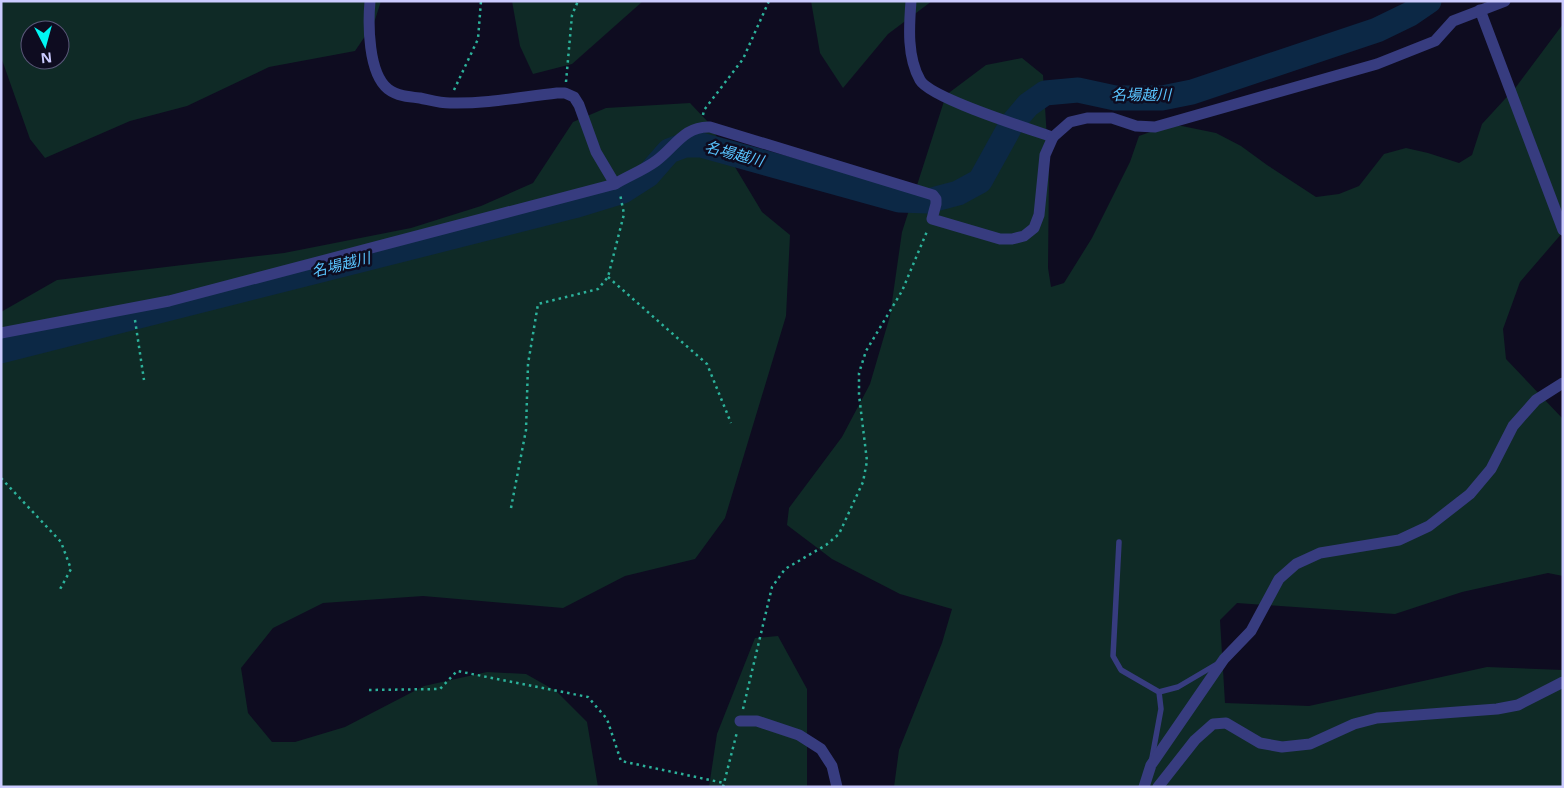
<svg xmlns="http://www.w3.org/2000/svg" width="1564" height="788" viewBox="0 0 1564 788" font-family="'Noto Sans','Noto Sans JP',sans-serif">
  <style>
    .green { fill: #0f2a26; fill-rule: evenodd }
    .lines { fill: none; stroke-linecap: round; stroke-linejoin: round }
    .river { stroke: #0c2845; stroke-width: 25 }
    .path { stroke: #2cb29b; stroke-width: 2.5; stroke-dasharray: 2.5 4; stroke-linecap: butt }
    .lane { stroke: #373c7f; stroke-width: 5.5 }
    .street { stroke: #373c7f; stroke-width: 11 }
    .labels { text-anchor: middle; stroke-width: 5; stroke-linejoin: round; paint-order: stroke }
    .water-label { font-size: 15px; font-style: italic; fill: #59c5ff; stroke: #0e0c20 }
  </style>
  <rect width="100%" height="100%" fill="#0e0c20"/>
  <g class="green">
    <path d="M1 1H381L374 23 355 51 269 67 187 106 130 121 45 158 30 139 1 57ZM30 30H60V60H30Z"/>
    <path d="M512 1H643L572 64 533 74 520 46Z"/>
    <path d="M811 1H932L888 34 843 88 820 53Z"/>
    <path d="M1563 24V232L1520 282 1503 329 1506 359 1563 419V576L1548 573 1462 592 1395 614 1237 603 1220 620 1225 703 1309 706 1487 667 1563 670V787H894L899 750 942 643 952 609 900 594 832 559 787 525 789 508 842 437 870 384 890 316 902 232 946 95 986 65 1022 58 1043 75 1049 171 1048 268 1051 287 1064 283 1092 238 1130 162 1139 136 1172 124 1216 133 1241 146 1267 165 1316 197 1339 194 1359 186 1384 154 1406 148 1428 153 1459 163 1472 155 1482 124 1516 87Z"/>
    <path d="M690 103 708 122 762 212 790 235 786 316 725 518 695 559 625 576 563 608 423 596 323 603 273 628 241 668 248 713 272 742H295L345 727 424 686 487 672 526 674 556 691 587 722 598 787H1V312L57 280 284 253 411 228 481 206 533 183 573 122 606 108Z"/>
    <path d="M778 636 807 689V787H709L717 734 755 638Z"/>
  </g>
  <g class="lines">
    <path class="river" d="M1 351 574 206 623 191 648 175 669 151 685 145H701L899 200 928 201 958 193 980 181 1011 125 1028 105 1045 93 1078 90 1115 98H1162L1192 92 1377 30 1410 14 1429 1"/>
    <g class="path">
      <path d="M566 82 572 15 578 1"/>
      <path d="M454 90 478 39 481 1"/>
      <path d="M703 115 704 110 743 59 769 1"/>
      <path d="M608 277 707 364 731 423"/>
      <path d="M135 320 144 380"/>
      <path d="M1 478 61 542 71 569 59 591"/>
      <path d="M511 508 526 430 528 364 538 304 598 289 608 277 624 214 620 194"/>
      <path d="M369 690 440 689 457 671 588 697 607 719 621 761 724 783"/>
      <path d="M743 709 772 587 785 569 826 545 839 534 863 482 867 461 859 395V373L866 351 902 291 928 229"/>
      <path d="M723 787 737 732"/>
    </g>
    <g class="lane">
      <path d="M1119 542 1113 656 1121 670 1159 692 1161 709 1152 758"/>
      <path d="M1159 692 1178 687 1217 664"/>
    </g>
    <g class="street">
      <path d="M370 1C368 24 368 73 388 89 397 96 409 97 420 98 430 100 440 103 450 103 486 104 521 97 557 93H565L574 97 579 105 596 152 615 184"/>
      <path d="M911 1C909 27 907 57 920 80 930 98 1029 129 1053 137"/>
      <path d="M1480 10 1563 230"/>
      <path d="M1 333 169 301 615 184C628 176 644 170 656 161 675 147 684 126 710 127L933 195 936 199V204L932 219 1000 239H1012L1024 236 1034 228 1039 215 1045 155 1053 137 1070 122 1087 118H1112L1136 126 1155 127 1377 64 1435 41 1453 21 1505 1"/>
      <path d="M740 721H757L799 735 821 749 832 766 837 787"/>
      <path d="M1144 787 1151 765 1224 659 1251 631 1279 579 1296 564 1320 553 1399 540 1429 526 1470 494 1491 469 1513 426 1536 400 1563 383"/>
      <path d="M1158 787 1195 740 1213 724 1226 723 1260 743 1282 747 1310 744 1354 724 1377 718 1497 709 1518 705 1563 682"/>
    </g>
  </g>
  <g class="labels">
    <g class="water-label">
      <text x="1141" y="100">名場越川</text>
      <text transform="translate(734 154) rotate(15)" y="5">名場越川</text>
      <text transform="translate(341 265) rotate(-14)" y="5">名場越川</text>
    </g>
  </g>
  <rect width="1564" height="788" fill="none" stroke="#cbcbff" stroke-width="5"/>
  <g transform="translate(45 45) rotate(174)"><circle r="24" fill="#0e0c20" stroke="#5a5879"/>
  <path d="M0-4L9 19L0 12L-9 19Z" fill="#00f6f3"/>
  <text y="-8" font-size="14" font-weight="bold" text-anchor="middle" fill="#cbcbff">N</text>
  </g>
</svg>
